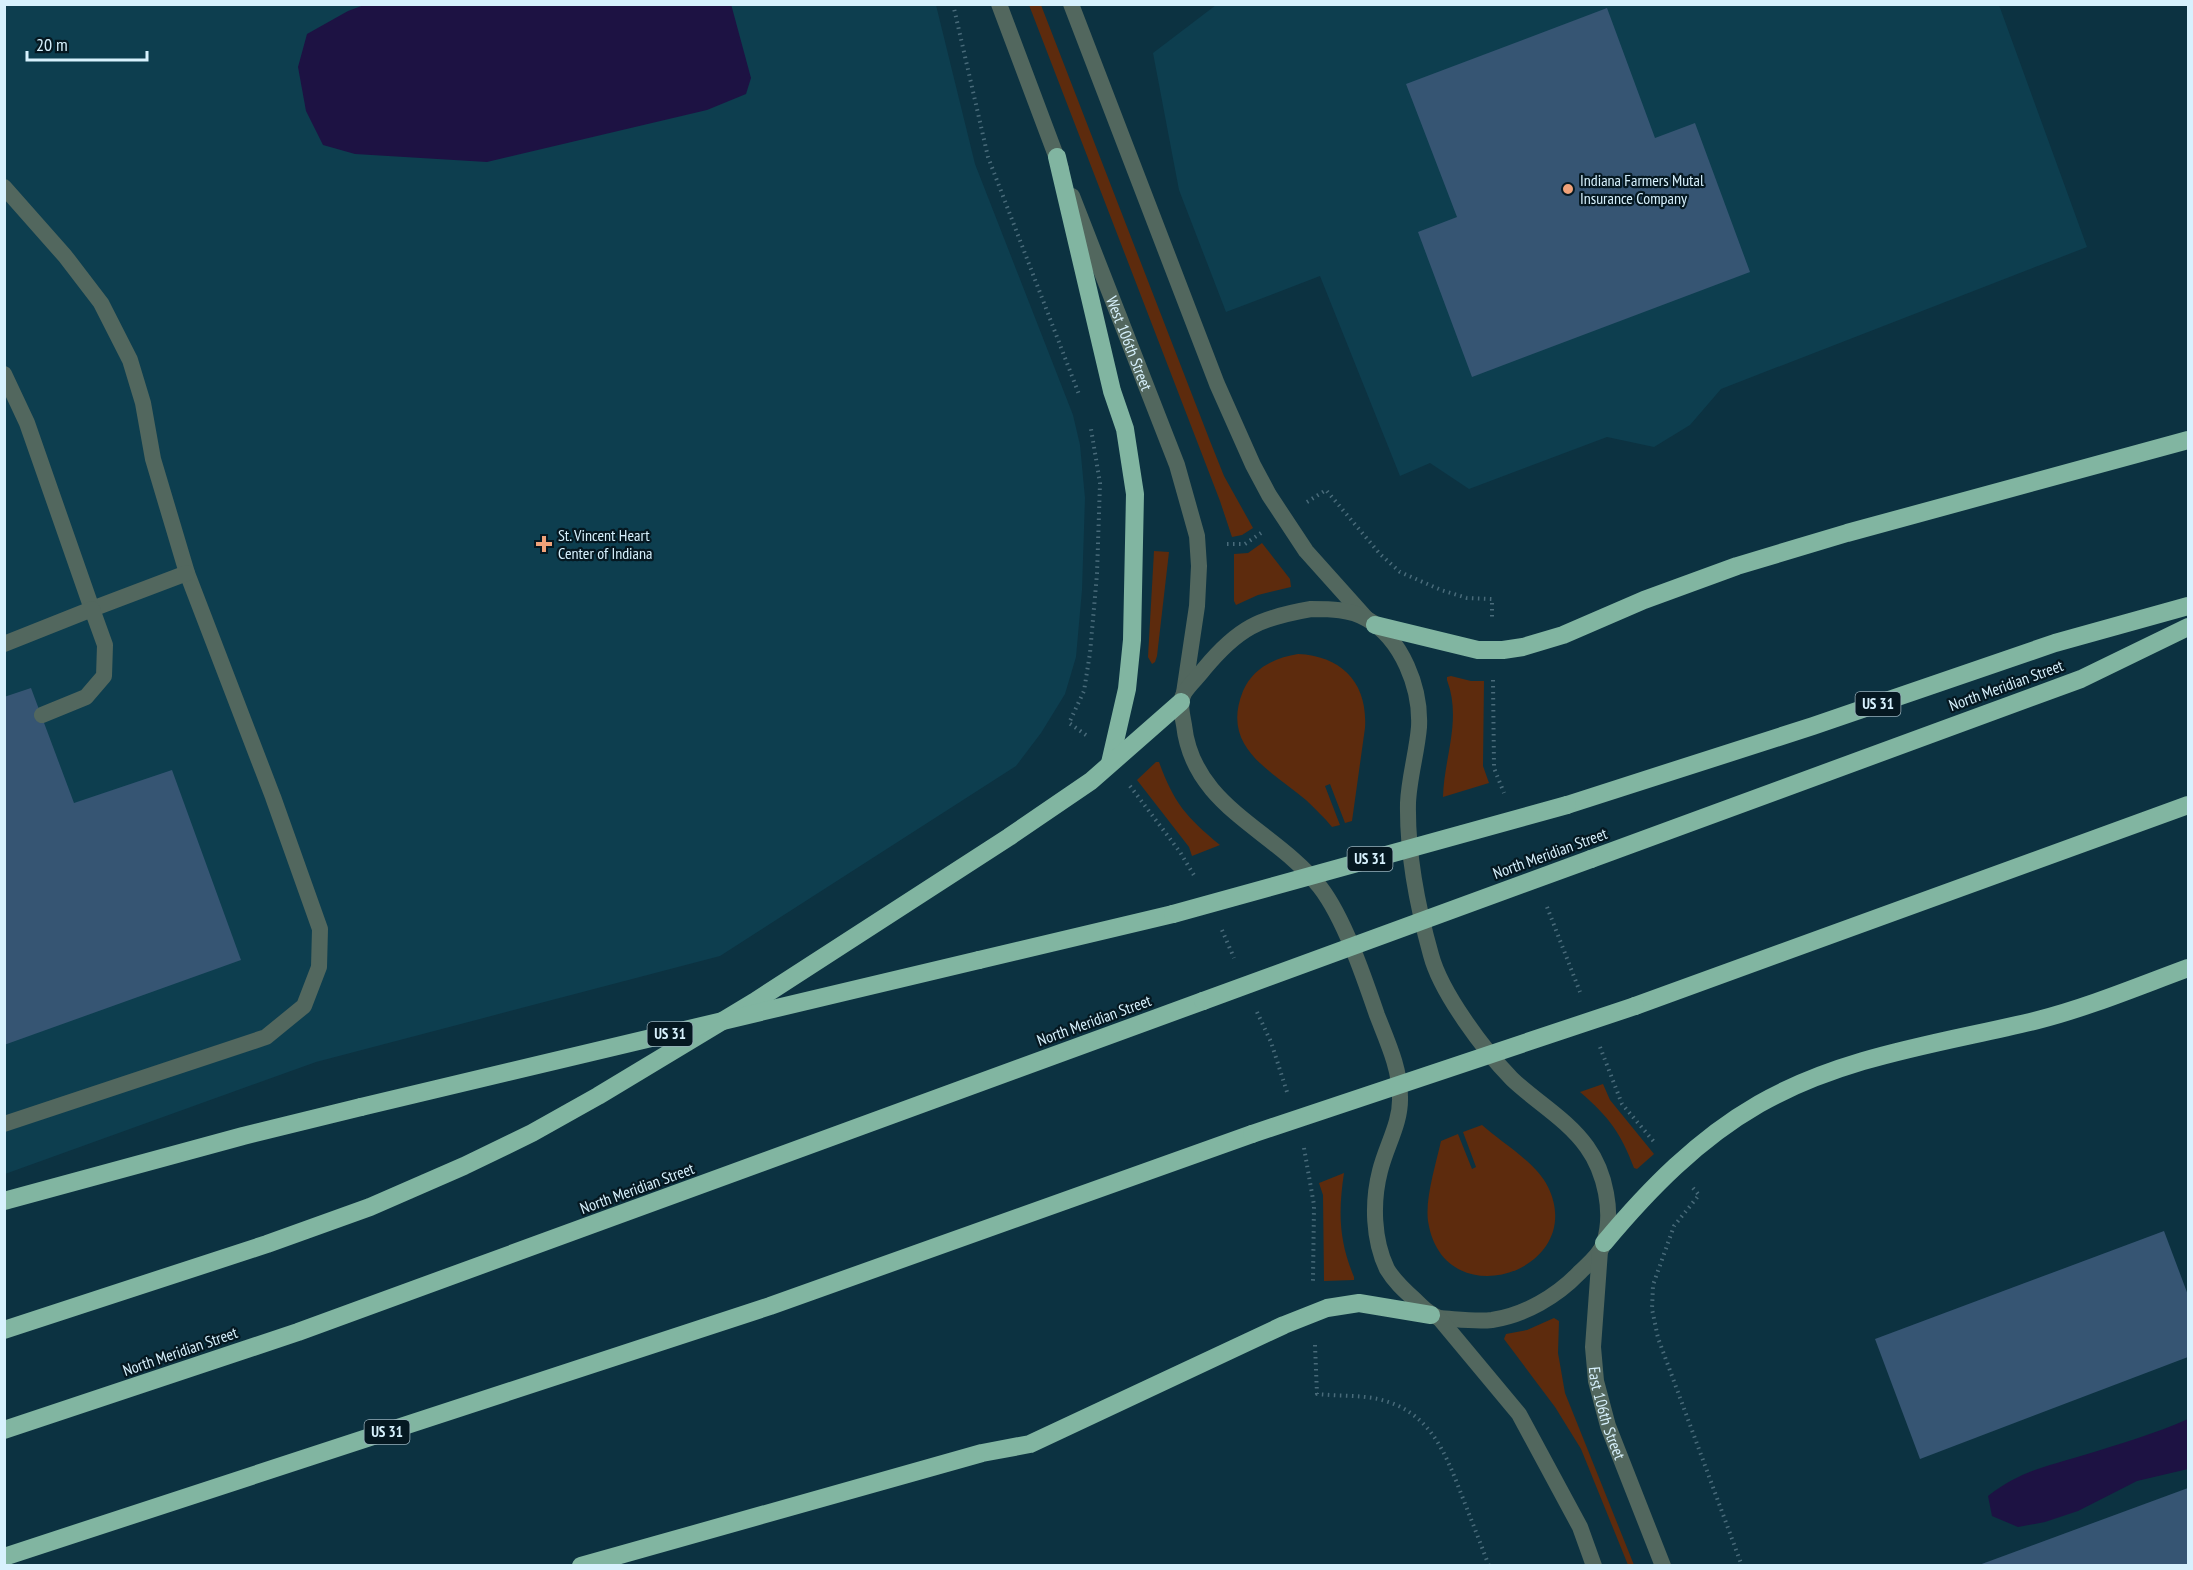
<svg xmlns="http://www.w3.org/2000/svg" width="2193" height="1570" viewBox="0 0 2193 1570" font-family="'PT Sans Narrow',sans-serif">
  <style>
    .built { fill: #0d3e4f }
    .green { fill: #5d2b0d }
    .water { fill: #1d1243 }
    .building { fill: #365573 }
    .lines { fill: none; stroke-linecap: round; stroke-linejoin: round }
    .path { stroke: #496b7a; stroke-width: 4; stroke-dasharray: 1.5 4.5; stroke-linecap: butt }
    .service { stroke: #52675e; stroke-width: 16 }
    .tertiary { stroke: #52675e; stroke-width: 16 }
    .motorway { stroke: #81b5a1; stroke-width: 18 }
    .motorway-bridge { stroke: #81b5a1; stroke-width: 18 }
    .poi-dot { fill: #f0a279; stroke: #051821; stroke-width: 2 }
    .labels { text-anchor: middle; stroke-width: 4.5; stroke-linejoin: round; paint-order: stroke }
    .shield { fill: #051821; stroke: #98b0bb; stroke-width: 1.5 }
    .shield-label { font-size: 15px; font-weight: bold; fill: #d7f1fd }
    .poi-label { font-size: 16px; fill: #d7f1fd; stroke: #051821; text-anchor: start }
    .street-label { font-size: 16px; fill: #d7f1fd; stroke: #051821 }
  </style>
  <rect width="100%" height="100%" fill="#0c3241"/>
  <g class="built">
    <path d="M5 5H936L975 164 1073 415 1080 445 1085 498 1082 590 1076 657 1065 694 1041 733 1016 766 720 956 316 1062 5 1174Z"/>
    <path d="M1216 5H1999L2087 247 1721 389 1690 425 1654 447 1607 437 1469 489 1430 463 1400 476 1320 276 1226 312 1179 190 1153 53Z"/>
  </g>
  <g class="green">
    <path d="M1029 5H1041L1210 441 1224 476 1253 528 1242 535 1232 537 1220 501Z"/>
    <path d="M1262 543 1290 579 1291 587 1258 595 1236 605 1234 601V554L1248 553Z"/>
    <path d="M1154 551 1169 552 1157 656 1155 662 1152 664 1148 657Z"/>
    <path d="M1298 654C1342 656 1368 683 1365 728L1352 821 1345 823 1330 784 1325 786 1340 825 1332 827C1324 817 1315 809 1306 800 1271 770 1220 748 1243 691 1253 668 1274 658 1298 654Z"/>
    <path d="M1451 676 1471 681H1484L1483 766 1489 783 1443 797C1444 757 1462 720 1447 680V677Z"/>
    <path d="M1156 762H1159C1174 803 1186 817 1220 845L1192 856 1189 847 1137 780Z"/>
    <path d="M1603 1084 1610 1100 1654 1154 1637 1169 1634 1168C1621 1133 1609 1117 1580 1092Z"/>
    <path d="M1482 1125C1502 1143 1537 1163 1548 1187 1589 1271 1443 1320 1428 1221 1425 1198 1436 1164 1441 1141L1458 1134 1472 1169 1476 1167 1463 1132Z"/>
    <path d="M1344 1173C1338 1213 1339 1241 1354 1277V1280L1324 1281 1323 1195 1319 1183Z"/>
    <path d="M1554 1318 1559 1321 1558 1353 1565 1393 1634 1565H1628L1581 1449 1555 1407 1504 1339 1506 1334 1527 1330Z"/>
  </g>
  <g class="water">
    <path d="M731 4 751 78 746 94 707 110 487 162 355 154 323 145 306 111 298 67 307 34 348 11 364 5Z"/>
    <path d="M2188 1419V1469L2137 1481 2078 1511 2045 1522 2018 1527 1992 1516 1988 1496C2022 1470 2045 1467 2084 1455 2120 1444 2154 1434 2188 1419Z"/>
  </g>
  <g class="building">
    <path d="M1607 8 1655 138 1695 123 1750 272 1472 377 1418 232 1457 217 1406 84Z"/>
    <path d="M31 688 74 803 172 770 241 960 4 1045V697Z"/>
    <path d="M2164 1231 2188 1295V1357L1920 1459 1875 1339Z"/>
    <path d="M2188 1488V1566H1979V1565Z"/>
  </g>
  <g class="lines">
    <g class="path">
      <path d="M953 4 988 157 1080 397"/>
      <path d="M1307 502 1326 490 1380 554 1400 572 1441 590 1467 598 1492 599V621"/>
      <path d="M1227 544H1245L1261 533"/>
      <path d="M1493 680 1494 768 1504 793"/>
      <path d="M1086 735 1069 723 1084 691 1090 653 1097 574 1100 483 1091 429"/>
      <path d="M1130 786 1180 852 1195 877"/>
      <path d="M1547 907 1580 992"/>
      <path d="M1222 930 1234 958"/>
      <path d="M1257 1012 1271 1042 1287 1092"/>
      <path d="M1600 1047 1622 1104 1655 1143"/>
      <path d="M1304 1148 1314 1205 1313 1281"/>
      <path d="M1693 1188 1699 1195 1674 1226 1653 1285 1652 1309 1658 1338 1742 1566"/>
      <path d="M1315 1345 1317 1394C1337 1396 1359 1395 1378 1399 1430 1411 1445 1452 1462 1496 1471 1519 1480 1542 1489 1566"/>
    </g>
    <g class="service">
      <path d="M4 187 65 256 101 303 130 360 143 403 153 459 187 573 273 797 320 929 319 967 304 1006 266 1037 4 1124"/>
      <path d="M4 374 27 423 92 609 187 573"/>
      <path d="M4 644 92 609 105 645 104 676 86 697 42 715"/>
    </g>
    <g class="tertiary">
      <path d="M999 4 1061 169"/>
      <path d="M1071 4 1217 384 1253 465 1269 495 1306 551 1366 618"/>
      <path id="s1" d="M1072 196 1177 465 1197 536 1199 566 1197 606 1184 693"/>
      <path d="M1311 609C1330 609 1350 609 1367 619 1402 639 1421 688 1419 727 1417 752 1409 778 1408 803 1407 855 1417 905 1431 955 1441 993 1484 1050 1512 1079 1536 1102 1567 1119 1587 1147 1605 1172 1614 1213 1604 1243 1600 1255 1588 1264 1579 1273 1557 1296 1525 1315 1492 1320 1476 1322 1456 1319 1439 1318 1429 1314 1422 1307 1414 1299 1404 1290 1394 1281 1387 1269 1373 1240 1372 1202 1380 1171 1386 1146 1401 1123 1400 1097 1400 1068 1387 1041 1377 1015 1364 977 1344 918 1320 887 1274 829 1193 807 1184 725 1182 714 1179 703 1184 693 1189 685 1198 677 1204 669 1238 628 1259 618 1311 609Z"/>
      <path id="s2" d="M1600 1251 1593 1347 1596 1381 1608 1426 1663 1566"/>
      <path d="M1439 1318 1519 1414 1580 1527 1594 1566"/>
    </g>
    <g class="motorway">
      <path d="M1057 157 1112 391 1125 429 1135 494 1132 640 1127 689 1110 763"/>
      <path d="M1375 625 1478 650H1503L1523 647 1563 635 1644 600 1737 566 1847 533 2188 440"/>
      <path d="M1567 805 1813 726 2055 643 2188 606"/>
      <path d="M1591 859 2081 679 2188 627"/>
      <path d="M979 960 1173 914"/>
      <path d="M1635 1006 2188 805"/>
      <path d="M4 1201 243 1136 361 1107"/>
      <path d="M1604 1243C1649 1189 1698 1139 1759 1104 1845 1055 1944 1043 2038 1020 2089 1007 2139 986 2188 968"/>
      <path d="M4 1330 267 1244 370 1207 464 1166 532 1133 598 1096 754 1002 1009 837 1091 781 1181 702"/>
      <path d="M4 1430 298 1332 1203 1001"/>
      <path d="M4 1557 770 1306 1252 1134"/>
      <path d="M581 1566 982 1453 1030 1444 1284 1325 1327 1308 1359 1303 1431 1315"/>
    </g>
    <g class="motorway-bridge">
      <path d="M1173 914 1567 805"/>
      <path d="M1203 1001 1591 859"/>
      <path d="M361 1107 979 960"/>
      <path d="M1252 1134 1635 1006"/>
    </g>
  </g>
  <g class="poi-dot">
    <circle cx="1568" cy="189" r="6"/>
    <path d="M541 535h6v6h6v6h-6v6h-6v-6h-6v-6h6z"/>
  </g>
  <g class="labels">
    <g class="shield">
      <rect x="1855.5" y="692" width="45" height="24" rx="4.5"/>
      <rect x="1347.5" y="847" width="45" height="24" rx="4.5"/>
      <rect x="647.5" y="1022" width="45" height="24" rx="4.5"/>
      <rect x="364.5" y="1420" width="45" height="24" rx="4.5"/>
    </g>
    <g class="shield-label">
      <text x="1878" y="709">US 31</text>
      <text x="1370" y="864">US 31</text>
      <text x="670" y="1039">US 31</text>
      <text x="387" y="1437">US 31</text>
    </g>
    <g class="poi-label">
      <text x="1580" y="186">Indiana Farmers Mutal<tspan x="1580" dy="18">Insurance Company</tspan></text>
      <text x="558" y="541">St. Vincent Heart<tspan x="558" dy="18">Center of Indiana</tspan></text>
    </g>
    <g class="street-label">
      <text dy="6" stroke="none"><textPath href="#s1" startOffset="158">West 106th Street</textPath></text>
      <text transform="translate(2006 685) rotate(-20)" y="6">North Meridian Street</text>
      <text transform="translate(1550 853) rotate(-20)" y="6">North Meridian Street</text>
      <text transform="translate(1094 1020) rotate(-20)" y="6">North Meridian Street</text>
      <text transform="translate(637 1188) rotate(-20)" y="6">North Meridian Street</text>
      <text transform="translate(180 1351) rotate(-19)" y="6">North Meridian Street</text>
      <text dy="6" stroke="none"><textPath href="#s2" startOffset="164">East 106th Street</textPath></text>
    </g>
  </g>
  <rect width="2193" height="1570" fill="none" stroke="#d7f1fd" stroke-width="12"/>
  <path d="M27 51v9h120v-9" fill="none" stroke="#d7f1fd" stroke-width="3"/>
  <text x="36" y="51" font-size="18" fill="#d7f1fd" stroke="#051821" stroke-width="4.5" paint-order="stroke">20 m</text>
</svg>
